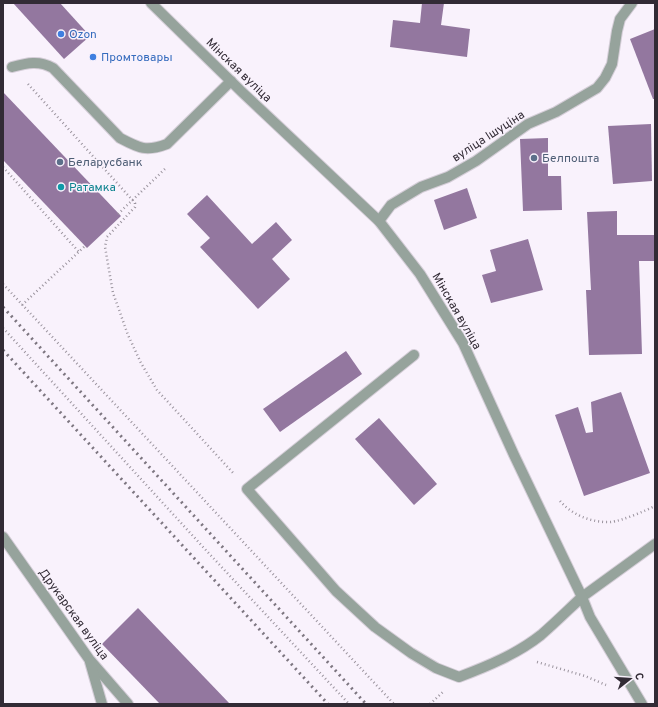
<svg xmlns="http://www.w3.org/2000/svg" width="658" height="707" viewBox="0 0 658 707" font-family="Overpass,sans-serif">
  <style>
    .building { fill: #93779f }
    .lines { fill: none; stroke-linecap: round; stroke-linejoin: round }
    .service-casing { stroke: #d5ced8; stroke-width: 12 }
    .minor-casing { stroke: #d5ced8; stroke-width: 12 }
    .tertiary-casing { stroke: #d5ced8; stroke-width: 12 }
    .path { stroke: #9b949e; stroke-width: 2.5; stroke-dasharray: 1 3; stroke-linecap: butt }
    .service { stroke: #96a39c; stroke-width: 10 }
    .minor { stroke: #96a39c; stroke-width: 10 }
    .tertiary { stroke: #96a39c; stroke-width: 10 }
    .rail { stroke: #7d7680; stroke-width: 3; stroke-dasharray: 2 4; stroke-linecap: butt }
    .shop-dot { fill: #3f7fe0; stroke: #f9f2fc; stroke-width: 1.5 }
    .service-dot { fill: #5c6f8a; stroke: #f9f2fc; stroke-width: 1.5 }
    .culture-dot { fill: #0f9aa8; stroke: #f9f2fc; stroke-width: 1.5 }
    .labels { text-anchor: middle; stroke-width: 3; stroke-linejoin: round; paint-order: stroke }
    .shop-label { font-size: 12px; fill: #366cbe; stroke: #f9f2fc; text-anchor: start }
    .street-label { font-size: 12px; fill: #322b35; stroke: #f9f2fc }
    .service-label { font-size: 12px; fill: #4e5e75; stroke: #f9f2fc; text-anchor: start }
    .culture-label { font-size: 12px; fill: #0d838f; stroke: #f9f2fc; text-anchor: start }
  </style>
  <rect width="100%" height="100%" fill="#f9f2fc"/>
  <g class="building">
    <path d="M13 3H60L90 36 64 59Z"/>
    <path d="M422 3H444L441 25 470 29 467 57 390 47 393 20 420 23Z"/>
    <path d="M655 29V99H653L630 39Z"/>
    <path d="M3 92 121 216 87 248 3 160Z"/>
    <path d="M651 124 652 181 613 184 608 126Z"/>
    <path d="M548 138V176H561L562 210 523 211 520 139Z"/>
    <path d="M467 188 477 218 444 230 434 200Z"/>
    <path d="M207 195 252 244 276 222 292 240 272 259 290 279 258 309 200 247 210 238 187 214Z"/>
    <path d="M617 211V235H655V261H639L642 354 589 355 586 290H591L587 212Z"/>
    <path d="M528 239 543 290 491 303 482 275 496 271 490 250Z"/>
    <path d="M346 351 362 374 280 432 263 409Z"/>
    <path d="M621 392 650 473 584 496 555 415 578 407 586 433 593 432 591 402Z"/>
    <path d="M379 418 437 484 414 505 355 439Z"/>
    <path d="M138 608 230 704H160L102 644Z"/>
  </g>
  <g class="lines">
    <defs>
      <g id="service">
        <path d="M12 67C27 63 39 60 53 68L120 138C139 148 146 152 167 144L231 81"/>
        <path d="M414 355 247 489 336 591 375 627 411 653 436 668 459 677C488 666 517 654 541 635 555 623 568 610 582 597"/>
      </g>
      <g id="minor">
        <path d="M379 221 391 205 421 187 448 177 476 161 528 124 556 112 597 88 605 78 612 64 617 31 620 19 632 3"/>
        <path d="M3 537 89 659 128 704"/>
        <path d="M582 597 655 544"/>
        <path d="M90 662 102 704"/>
      </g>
      <path id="tertiary" d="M151 3 243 93 379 221 420 274 463 343 514 455 582 597 590 617 642 704"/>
    </defs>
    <use href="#service" class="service-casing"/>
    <use href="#minor" class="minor-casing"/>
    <use href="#tertiary" class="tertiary-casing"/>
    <g class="path">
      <path d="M28 84 135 203V207L107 237 105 247 113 293 128 335 141 363 157 390 234 474"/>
      <path d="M3 167 79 252"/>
      <path d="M118 214 167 167"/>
      <path d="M3 284 394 704"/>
      <path d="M22 305 85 246"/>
      <path d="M3 328 203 547 349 704"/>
      <path d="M560 501C572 515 592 523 611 522 621 521 645 511 655 506"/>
      <path d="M537 662 585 676 606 685"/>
      <path d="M430 704 443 692"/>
    </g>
    <use href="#service" class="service"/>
    <use href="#minor" class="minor"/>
    <use href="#tertiary" class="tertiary"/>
    <g class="rail">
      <path d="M3 307 366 704"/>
      <path d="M3 350 328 704"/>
    </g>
  </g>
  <g class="shop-dot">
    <circle cx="61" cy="34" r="4"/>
    <circle cx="93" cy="57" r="4"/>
  </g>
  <g class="service-dot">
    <circle cx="534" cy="158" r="4"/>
    <circle cx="60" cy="162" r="4"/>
  </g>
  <circle class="culture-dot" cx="61" cy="187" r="4"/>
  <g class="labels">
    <g class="shop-label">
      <text x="69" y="38">Ozon</text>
      <text x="101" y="61">Промтовары</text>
    </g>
    <g class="street-label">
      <text transform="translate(239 70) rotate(44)" y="4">Мінская вуліца</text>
      <text transform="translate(488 136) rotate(-33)" y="4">вуліца Ішуціна</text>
      <text transform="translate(457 311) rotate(60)" y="4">Мінская вуліца</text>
      <text transform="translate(74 614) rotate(54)" y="4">Друкарская вуліца</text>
    </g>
    <g class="service-label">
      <text x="542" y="162">Белпошта</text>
      <text x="68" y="166">Беларусбанк</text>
    </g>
    <g class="culture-label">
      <text x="69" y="191">Ратамка</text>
    </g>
  </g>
  <rect width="658" height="707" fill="none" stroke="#322b35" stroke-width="8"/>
  <g transform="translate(630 679) rotate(73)" stroke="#f9f2fc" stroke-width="3" paint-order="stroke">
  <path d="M0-3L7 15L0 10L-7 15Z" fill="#322b35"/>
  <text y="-6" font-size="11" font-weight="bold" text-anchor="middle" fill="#322b35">С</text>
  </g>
</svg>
